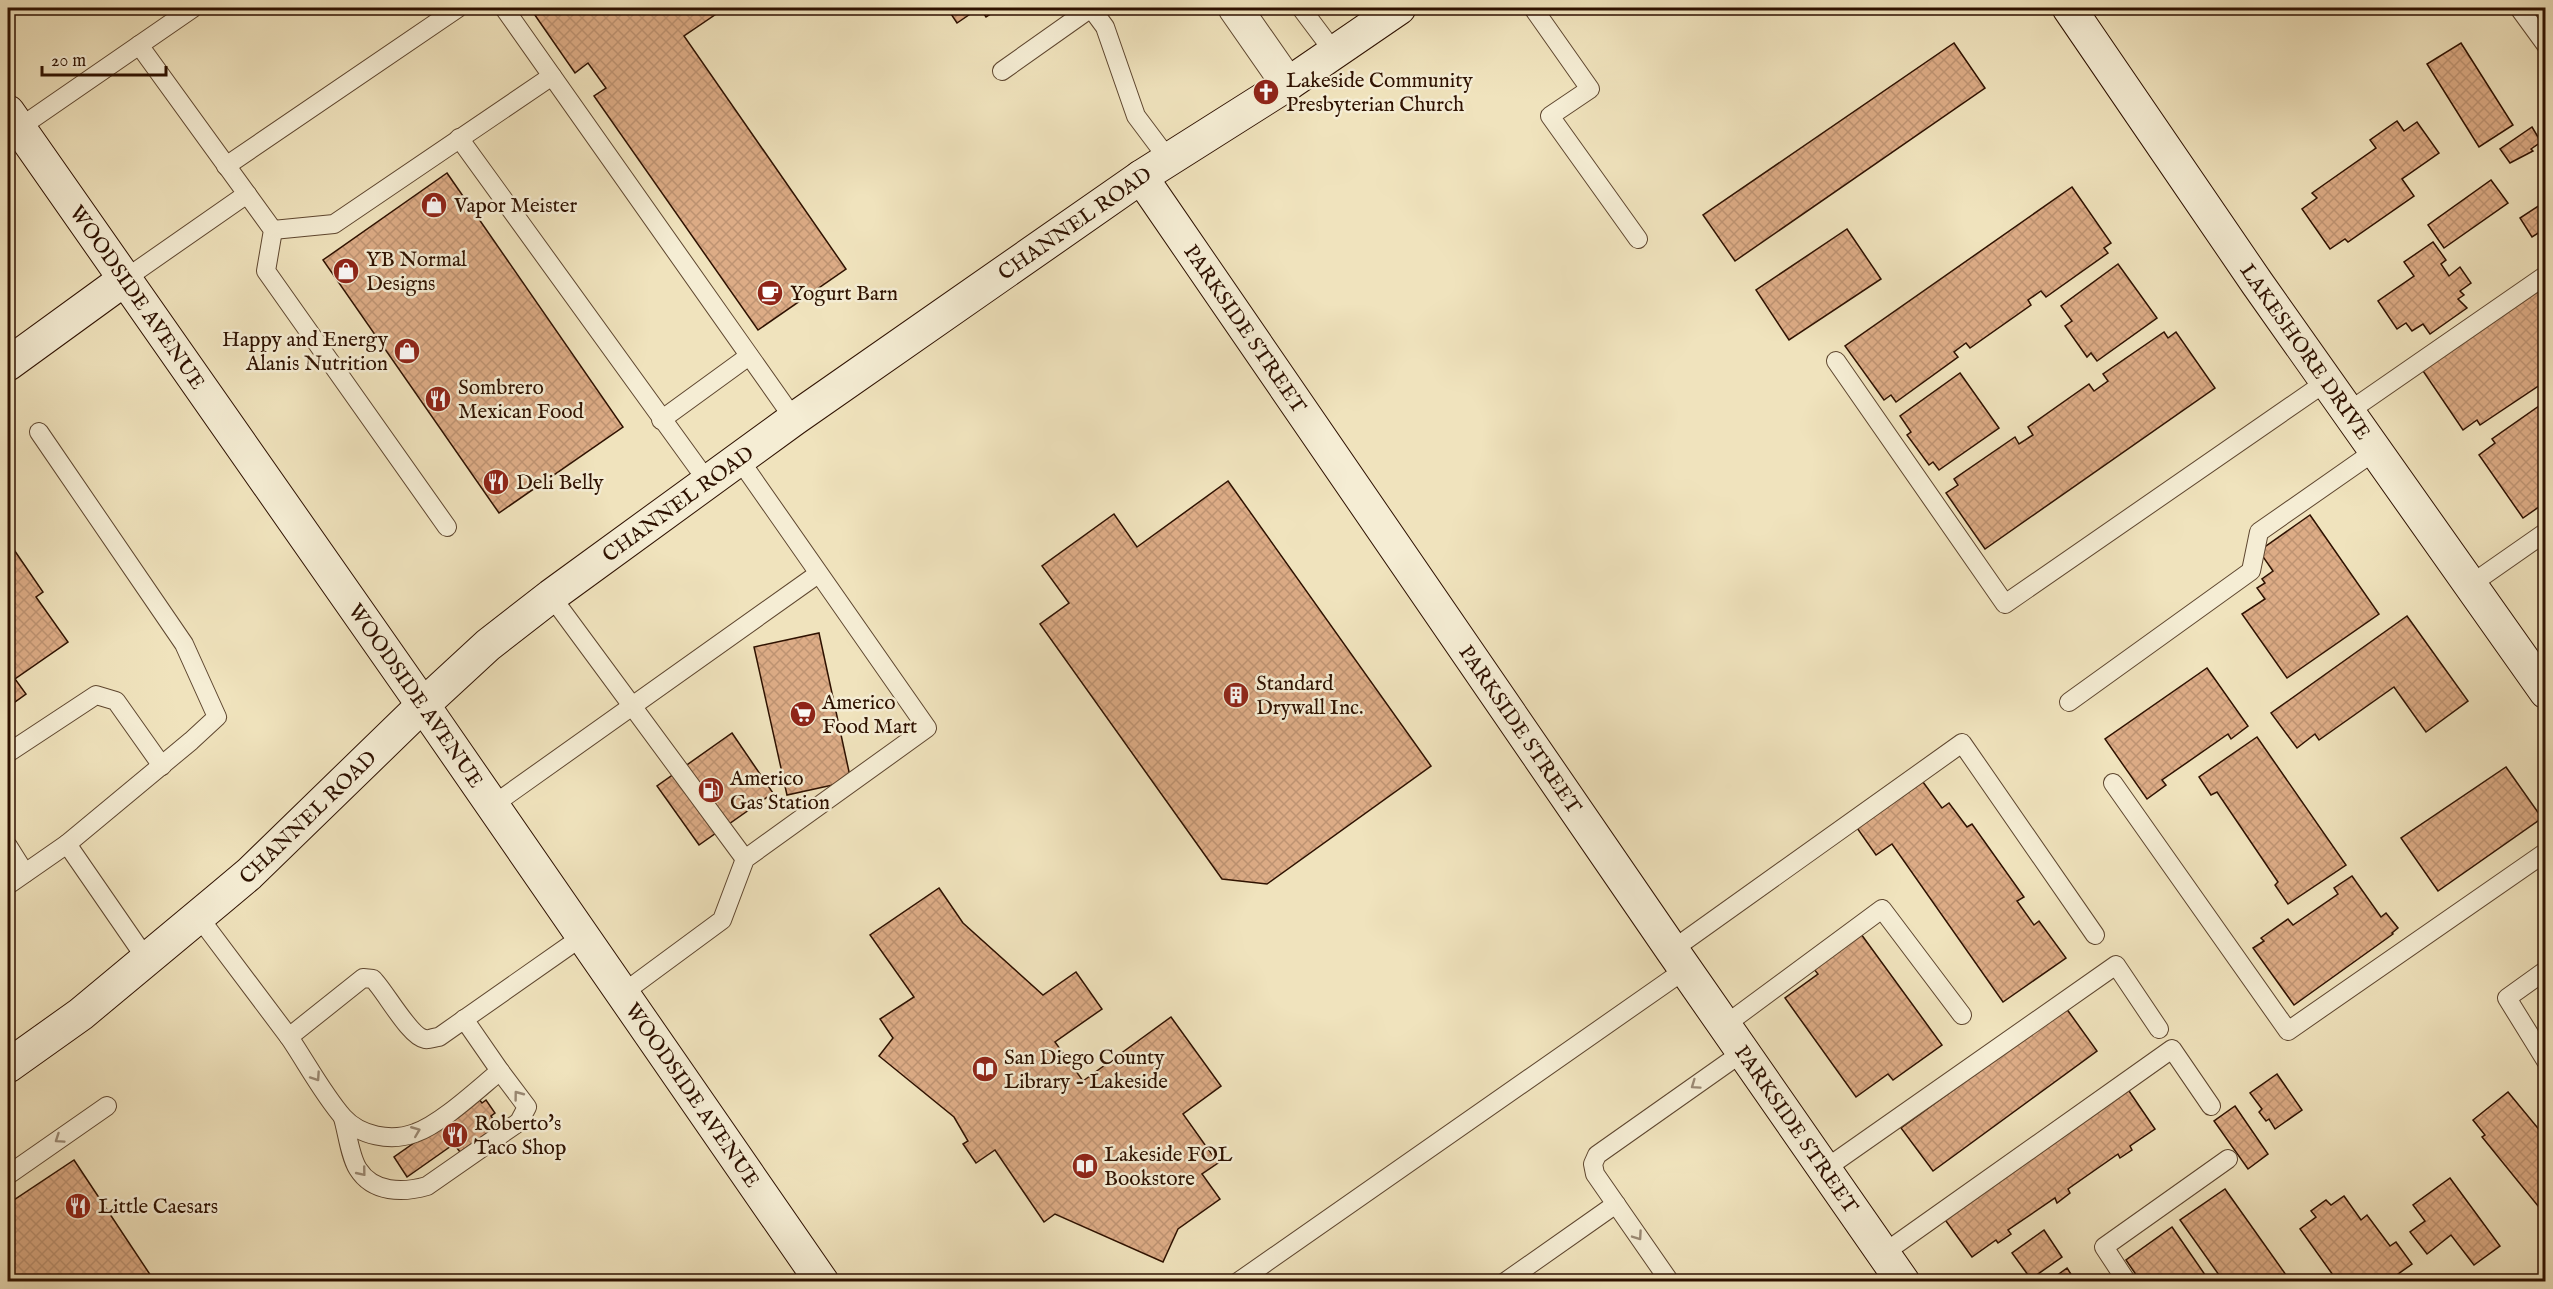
<svg xmlns="http://www.w3.org/2000/svg" width="2553" height="1289" viewBox="0 0 2553 1289" font-family="'IM FELL English',serif">
  <style>
    .building { fill: url(#building-cross-hatch); stroke: #2e1100; stroke-width: 1.5 }
    .lines { fill: none; stroke-linecap: round; stroke-linejoin: round }
    .lane-casing { stroke: #5e462f; stroke-width: 20 }
    .street-casing { stroke: #5e462f; stroke-width: 35 }
    .secondary-casing { stroke: #2e1100; stroke-width: 35 }
    .lane { stroke: #f5edd4; stroke-width: 18 }
    .street { stroke: #f5edd4; stroke-width: 33 }
    .secondary { stroke: #f5edd4; stroke-width: 33 }
    .oneway { stroke: #9b8a75 }
    .labels { text-anchor: middle; stroke-width: 5; stroke-linejoin: round; paint-order: stroke }
    .poi-label { font-size: 21px; fill: #2e1100; stroke: #f5edd4; text-anchor: start }
    .street-label { font-size: 21px; fill: #2e1100; stroke: #f5edd4 }
  </style>
  <defs>
    <pattern id="building-cross-hatch" width="8" height="8" patternUnits="userSpaceOnUse" patternTransform="scale(1.5)"><rect width="8" height="8" fill="#ddac86"/><path d="M0 0l8 8M0 8l8-8" fill="none" stroke="#be9372"/></pattern>
  </defs>
  <rect width="100%" height="100%" fill="#f0e3bd"/>
  <filter id="stains"><feTurbulence type="fractalNoise" baseFrequency=".00333" numOctaves="4"/><feColorMatrix values="0 0 0 0 .2 0 0 0 0 .09 0 0 0 0 .02 0 0 0 .5 -.17"/></filter>
  <radialGradient id="worn" r=".72"><stop offset=".6" stop-color="#630" stop-opacity="0"/><stop offset="1" stop-color="#630" stop-opacity=".3"/></radialGradient>
  <g class="building">
    <path d="M530 8H725L684 36 846 269 758 330 594 96 606 88 588 63 575 73Z"/>
    <path d="M947 8H979L957 23Z"/>
    <path d="M980 8H1000L986 17Z"/>
    <path d="M1954 43 1985 88 1735 261 1703 215Z"/>
    <path d="M2461 43 2513 125 2479 147 2427 64Z"/>
    <path d="M2397 121 2404 131 2417 122 2439 153 2402 179 2414 196 2348 242 2345 239 2330 249 2302 209 2317 198 2312 193 2376 148 2370 140Z"/>
    <path d="M2532 127 2541 142 2531 149 2533 151 2510 163 2500 149Z"/>
    <path d="M447 173 623 427 499 513 323 260Z"/>
    <path d="M2491 180 2508 203 2444 248 2428 225Z"/>
    <path d="M2072 187 2111 243 2104 248 2108 253 2046 297 2041 291 2028 300 2031 305 1970 348 1966 343 1954 352 1958 357 1896 402 1891 395 1884 400 1845 346Z"/>
    <path d="M2546 201V228L2532 237 2520 218Z"/>
    <path d="M1847 229 1881 279 1789 340 1756 290Z"/>
    <path d="M2433 242 2446 260 2441 264 2449 276 2460 267 2471 283 2460 291 2464 295 2458 299 2467 308 2430 334 2423 324 2412 331 2406 323 2397 329 2378 301 2414 276 2404 262Z"/>
    <path d="M2118 264 2157 318 2097 361 2091 353 2087 357 2065 326 2072 321 2061 306Z"/>
    <path d="M2540 287 2546 295V381L2480 425 2477 420 2463 430 2421 368Z"/>
    <path d="M2164 332 2168 338 2176 332 2215 388 1985 549 1946 493 1958 485 1954 479 2015 437 2019 444 2033 435 2028 427 2089 384 2094 391 2108 381 2103 374Z"/>
    <path d="M1960 373 1999 428 1939 470 1933 462 1929 465 1907 435 1911 432 1900 416Z"/>
    <path d="M2546 401V502L2523 518 2479 455 2495 443 2492 439Z"/>
    <path d="M1228 481 1431 766 1267 884 1222 879 1040 624 1069 603 1042 566 1114 514 1137 547Z"/>
    <path d="M2310 515 2379 614 2287 678 2242 614 2265 599 2257 588 2265 583 2262 579 2273 571 2259 551Z"/>
    <path d="M8 541 43 592 36 597 68 642 15 679 26 694 8 707Z"/>
    <path d="M2407 616 2468 701 2426 732 2394 687 2319 740 2315 734 2297 748 2271 713Z"/>
    <path d="M819 633 851 781 787 795 754 647Z"/>
    <path d="M2207 668 2248 726 2231 739 2228 734 2162 780 2166 785 2147 799 2105 739Z"/>
    <path d="M732 733 773 793 699 845 657 786Z"/>
    <path d="M2257 737 2346 865 2288 904 2275 885 2278 882 2217 792 2211 795 2199 777Z"/>
    <path d="M2506 767 2542 818 2438 891 2401 838Z"/>
    <path d="M1923 782 1942 808 1949 803 1967 827 1972 824 2024 897 2017 901 2034 925 2039 921 2066 958 2003 1002 1892 844 1876 855 1857 828Z"/>
    <path d="M2352 876 2381 917 2386 913 2398 928 2392 933 2393 934 2294 1005 2253 948 2264 941 2261 938 2288 919 2293 925 2338 894 2334 888Z"/>
    <path d="M939 888 963 923 1043 995 1076 972 1102 1009 1055 1042 1083 1081 1171 1017 1221 1086 1183 1114 1218 1163 1202 1174 1220 1199 1178 1229 1163 1262 1055 1214 1044 1222 995 1150 976 1163 963 1144 968 1141 954 1117 879 1056 893 1038 880 1019 914 997 870 935Z"/>
    <path d="M1861 934 1942 1045 1893 1080 1888 1074 1856 1097 1785 998 1818 974 1813 968Z"/>
    <path d="M2066 1008 2097 1051 1933 1171 1901 1128Z"/>
    <path d="M2277 1074 2302 1110 2275 1129 2269 1119 2266 1121 2259 1112 2262 1109 2250 1093Z"/>
    <path d="M2127 1088 2155 1129 2130 1146 2132 1150 2120 1158 2118 1154 2068 1189 2070 1193 2057 1203 2055 1198 2008 1230 2011 1234 1998 1243 1996 1240 1972 1257 1943 1217Z"/>
    <path d="M2508 1092 2546 1138V1199L2538 1206 2482 1137 2485 1135 2473 1120Z"/>
    <path d="M478 1098 482 1103 486 1100 495 1113 491 1116 497 1126 460 1152 454 1144 407 1177 394 1157Z"/>
    <path d="M2235 1106 2268 1154 2248 1169 2214 1121Z"/>
    <path d="M74 1160 155 1282H8V1204Z"/>
    <path d="M2450 1178 2500 1246 2474 1265 2451 1235 2427 1254 2410 1232 2425 1221 2413 1205Z"/>
    <path d="M2225 1189 2291 1282H2224L2180 1220Z"/>
    <path d="M2344 1196 2361 1220 2367 1215 2390 1246 2396 1242 2412 1264 2387 1282H2338L2300 1229 2316 1217 2311 1211 2326 1200 2331 1205Z"/>
    <path d="M2172 1227 2210 1282H2141L2126 1260Z"/>
    <path d="M2044 1230 2062 1257 2031 1279 2012 1253Z"/>
    <path d="M2067 1268 2076 1282H2048Z"/>
  </g>
  <g class="lines">
    <defs>
      <g id="lane">
        <path d="M504 8 794 419"/>
        <path d="M1091 8 1105 27 1136 116 1169 160"/>
        <path d="M1301 8 1334 52"/>
        <path d="M1533 8 1590 89 1550 116 1638 239"/>
        <path d="M2519 8 2546 45"/>
        <path d="M139 45 273 230 266 271 447 527"/>
        <path d="M1002 71 1091 8"/>
        <path d="M19 128 193 8"/>
        <path d="M459 138 708 482"/>
        <path d="M226 166 458 8"/>
        <path d="M273 230 334 224 552 76"/>
        <path d="M125 279 247 194"/>
        <path d="M1836 361 2005 604 2326 382"/>
        <path d="M2348 412 2546 275"/>
        <path d="M661 420 749 356"/>
        <path d="M39 432 184 644 217 717 191 741 67 844 147 960"/>
        <path d="M2470 585 2546 532"/>
        <path d="M551 596 745 859"/>
        <path d="M2069 702 2251 571 2259 532 2375 451"/>
        <path d="M8 753 96 695 116 701 162 766"/>
        <path d="M2113 783 2288 1031 2546 852"/>
        <path d="M493 805 818 574"/>
        <path d="M8 846 25 873"/>
        <path d="M8 885 67 844"/>
        <path d="M198 916 289 1037 363 978 373 979C385 991 410 1037 425 1039 429 1040 435 1037 439 1037L583 936"/>
        <path d="M1672 950 1962 743 2095 935"/>
        <path d="M2546 970 2507 998 2546 1061"/>
        <path d="M623 993 722 920 745 859 927 728 739 459"/>
        <path d="M1725 1025 1882 909 1962 1015"/>
        <path d="M289 1037C306 1062 323 1094 343 1117 360 1136 391 1142 415 1133 441 1124 478 1089 500 1071L464 1019"/>
        <path d="M343 1118C347 1131 350 1157 358 1169 373 1193 403 1193 427 1186L519 1122 527 1107 500 1071"/>
        <path d="M1825 1169 2116 965 2159 1029"/>
        <path d="M8 1175 107 1106"/>
        <path d="M1884 1253 2172 1049 2211 1106"/>
        <path d="M1238 1282 1686 969"/>
        <path d="M1505 1282 1616 1204"/>
        <path d="M1670 1282 1595 1174 1593 1164 1597 1155 1743 1052"/>
        <path d="M2127 1282 2104 1247 2228 1159"/>
      </g>
      <path id="street" d="M1235 8 1288 84"/>
      <g id="secondary">
        <path id="s1" d="M2069 8 2257 283 2546 692"/>
        <path id="s2" d="M8 112 423 705 822 1282"/>
        <path id="s3" d="M1141 177 1672 950 1903 1282"/>
        <path d="M8 364 125 279"/>
        <path id="s4" d="M8 1066 81 1014 218 900 249 874 423 705 488 645 551 596 794 419 1141 177 1288 84 1399 8"/>
      </g>
    </defs>
    <use href="#lane" class="lane-casing"/>
    <use href="#street" class="street-casing"/>
    <use href="#secondary" class="secondary-casing"/>
    <use href="#lane" class="lane"/>
    <use href="#street" class="street"/>
    <use href="#secondary" class="secondary"/>
  </g>
  <defs><path id="oneway-chevron" d="M-2-3.5L2.5 0L-2 3.5" fill="none" stroke-width="1.6" stroke-linecap="round" stroke-linejoin="round" transform="scale(1.5)"/></defs>
  <g class="oneway">
    <use href="#oneway-chevron" transform="translate(316 1077) rotate(56)"/>
    <use href="#oneway-chevron" transform="translate(1695 1085) rotate(145)"/>
    <use href="#oneway-chevron" transform="translate(518 1095) rotate(-127)"/>
    <use href="#oneway-chevron" transform="translate(416 1131) rotate(-22)"/>
    <use href="#oneway-chevron" transform="translate(59 1139) rotate(146)"/>
    <use href="#oneway-chevron" transform="translate(362 1172) rotate(51)"/>
    <use href="#oneway-chevron" transform="translate(1638 1236) rotate(55)"/>
  </g>
  <defs>
    <symbol id="church-disc" viewBox="-11 -11 22 22"><circle r="9.5" fill="#8f2418" stroke="#f5edd4"/><path d="M-1.2-6h2.4v3.5h3.3v2.4h-3.3V6h-2.4V-.1h-3.3v-2.4h3.3Z" fill="#fff"/></symbol>
    <symbol id="shop-disc" viewBox="-11 -11 22 22"><circle r="9.5" fill="#8f2418" stroke="#f5edd4"/><path d="M-5-2.5h2.3a2.7 3.5 0 0 1 5.4 0H5L5.5 6h-11ZM-1.5-2.5h3a1.5 2.3 0 0 0-3 0Z" fill="#fff"/></symbol>
    <symbol id="cafe-disc" viewBox="-11 -11 22 22"><circle r="9.5" fill="#8f2418" stroke="#f5edd4"/><path d="M-5.5-4.5H6V0H3Q3 3.5 0 3.5H-2.5Q-5.5 3.5-5.5 0ZM3-3.2v2h1.7v-2ZM-6 4.5H4V6H-6Z" fill="#fff"/></symbol>
    <symbol id="restaurant-disc" viewBox="-11 -11 22 22"><circle r="9.5" fill="#8f2418" stroke="#f5edd4"/><path d="M-5-6h1v4h1v-4h1v4h1v-4h1v5L-1.5 .5V6h-2V.5L-5-1ZM5-6V6H3V1.5H1.5Q1.5-4 5-6Z" fill="#fff"/></symbol>
    <symbol id="building-disc" viewBox="-11 -11 22 22"><circle r="9.5" fill="#8f2418" stroke="#f5edd4"/><path d="M-4-6H4V6H1V3H-1V6H-4ZM-2.5-4.3h1.7v1.8h-1.7ZM.8-4.3h1.7v1.8H.8ZM-2.5-1h1.7V.8h-1.7ZM.8-1h1.7V.8H.8Z" fill="#fff"/></symbol>
    <symbol id="supermarket-disc" viewBox="-11 -11 22 22"><circle r="9.5" fill="#8f2418" stroke="#f5edd4"/><path d="M-6-5.5h2.5l.6 2H6L4.5 2H-2.5L-4.4-4H-6ZM-1.5 3.2a1.3 1.3 0 1 0 .1 0ZM3 3.2a1.3 1.3 0 1 0 .1 0Z" fill="#fff"/></symbol>
    <symbol id="fuel-disc" viewBox="-11 -11 22 22"><circle r="9.5" fill="#8f2418" stroke="#f5edd4"/><path d="M-5.5-6h7V0h2V4h1.3V-2.5L3-4.5l.8-.8L6-3V5H2.5V1h-1V6h-7ZM-4.2-4.7v3.2H.2V-4.7Z" fill="#fff"/></symbol>
    <symbol id="library-disc" viewBox="-11 -11 22 22"><circle r="9.5" fill="#8f2418" stroke="#f5edd4"/><path d="M-6-4Q-3-5.5-.7-3.5V5Q-3 3-6 4ZM6-4Q3-5.5 .7-3.5V5Q3 3 6 4Z" fill="#fff"/></symbol>
  </defs>
  <g fill-rule="evenodd">
    <use href="#church-disc" x="1251" y="77" width="30" height="30"/>
    <use href="#shop-disc" x="419" y="190" width="30" height="30"/>
    <use href="#shop-disc" x="331" y="256" width="30" height="30"/>
    <use href="#cafe-disc" x="755" y="278" width="30" height="30"/>
    <use href="#shop-disc" x="392" y="336" width="30" height="30"/>
    <use href="#restaurant-disc" x="423" y="384" width="30" height="30"/>
    <use href="#restaurant-disc" x="481" y="467" width="30" height="30"/>
    <use href="#building-disc" x="1221" y="680" width="30" height="30"/>
    <use href="#supermarket-disc" x="788" y="699" width="30" height="30"/>
    <use href="#fuel-disc" x="696" y="775" width="30" height="30"/>
    <use href="#library-disc" x="970" y="1054" width="30" height="30"/>
    <use href="#restaurant-disc" x="440" y="1120" width="30" height="30"/>
    <use href="#library-disc" x="1070" y="1151" width="30" height="30"/>
    <use href="#restaurant-disc" x="63" y="1191" width="30" height="30"/>
  </g>
  <g class="labels">
    <g class="poi-label">
      <text x="1286" y="87">Lakeside Community<tspan x="1286" dy="24">Presbyterian Church</tspan></text>
      <text x="454" y="212">Vapor Meister</text>
      <text x="366" y="266">YB Normal<tspan x="366" dy="24">Designs</tspan></text>
      <text x="790" y="300">Yogurt Barn</text>
      <text x="388" y="346" text-anchor="end">Happy and Energy<tspan x="388" dy="24">Alanis Nutrition</tspan></text>
      <text x="458" y="394">Sombrero<tspan x="458" dy="24">Mexican Food</tspan></text>
      <text x="516" y="489">Deli Belly</text>
      <text x="1256" y="690">Standard<tspan x="1256" dy="24">Drywall Inc.</tspan></text>
      <text x="822" y="709">Americo<tspan x="822" dy="24">Food Mart</tspan></text>
      <text x="730" y="785">Americo<tspan x="730" dy="24">Gas Station</tspan></text>
      <text x="1004" y="1064">San Diego County<tspan x="1004" dy="24">Library - Lakeside</tspan></text>
      <text x="474" y="1130">Roberto's<tspan x="474" dy="24">Taco Shop</tspan></text>
      <text x="1104" y="1161">Lakeside FOL<tspan x="1104" dy="24">Bookstore</tspan></text>
      <text x="98" y="1213">Little Caesars</text>
    </g>
    <g class="street-label">
      <text dy="7" stroke="none"><textPath href="#s4" startOffset="1362">CHANNEL ROAD</textPath></text>
      <text dy="7" stroke="none"><textPath href="#s2" startOffset="226">WOODSIDE AVENUE</textPath></text>
      <text dy="7" stroke="none"><textPath href="#s3" startOffset="184">PARKSIDE STREET</textPath></text>
      <text dy="7" stroke="none"><textPath href="#s1" startOffset="417">LAKESHORE DRIVE</textPath></text>
      <text dy="7" stroke="none"><textPath href="#s4" startOffset="876">CHANNEL ROAD</textPath></text>
      <text dy="7" stroke="none"><textPath href="#s2" startOffset="712">WOODSIDE AVENUE</textPath></text>
      <text dy="7" stroke="none"><textPath href="#s3" startOffset="670">PARKSIDE STREET</textPath></text>
      <text dy="7" stroke="none"><textPath href="#s4" startOffset="390">CHANNEL ROAD</textPath></text>
      <text dy="7" stroke="none"><textPath href="#s2" startOffset="1198">WOODSIDE AVENUE</textPath></text>
      <text dy="7" stroke="none"><textPath href="#s3" startOffset="1156">PARKSIDE STREET</textPath></text>
    </g>
  </g>
  <rect width="2553" height="1289" fill="none" stroke="#f0e3bd" stroke-width="30"/>
  <rect x="9" y="9" width="2535" height="1271" fill="none" stroke="#2e1100" stroke-width="3"/>
  <rect x="15" y="15" width="2523" height="1259" fill="none" stroke="#2e1100" stroke-width="1.5"/>
  <path d="M42 66v9h124v-9" fill="none" stroke="#2e1100" stroke-width="3"/>
  <text x="51" y="66" font-size="18" fill="#2e1100" stroke="#f5edd4" stroke-width="4.5" paint-order="stroke">20 m</text>
  <rect width="100%" height="100%" filter="url(#stains)"/>
  <rect width="100%" height="100%" fill="url(#worn)"/>
</svg>
